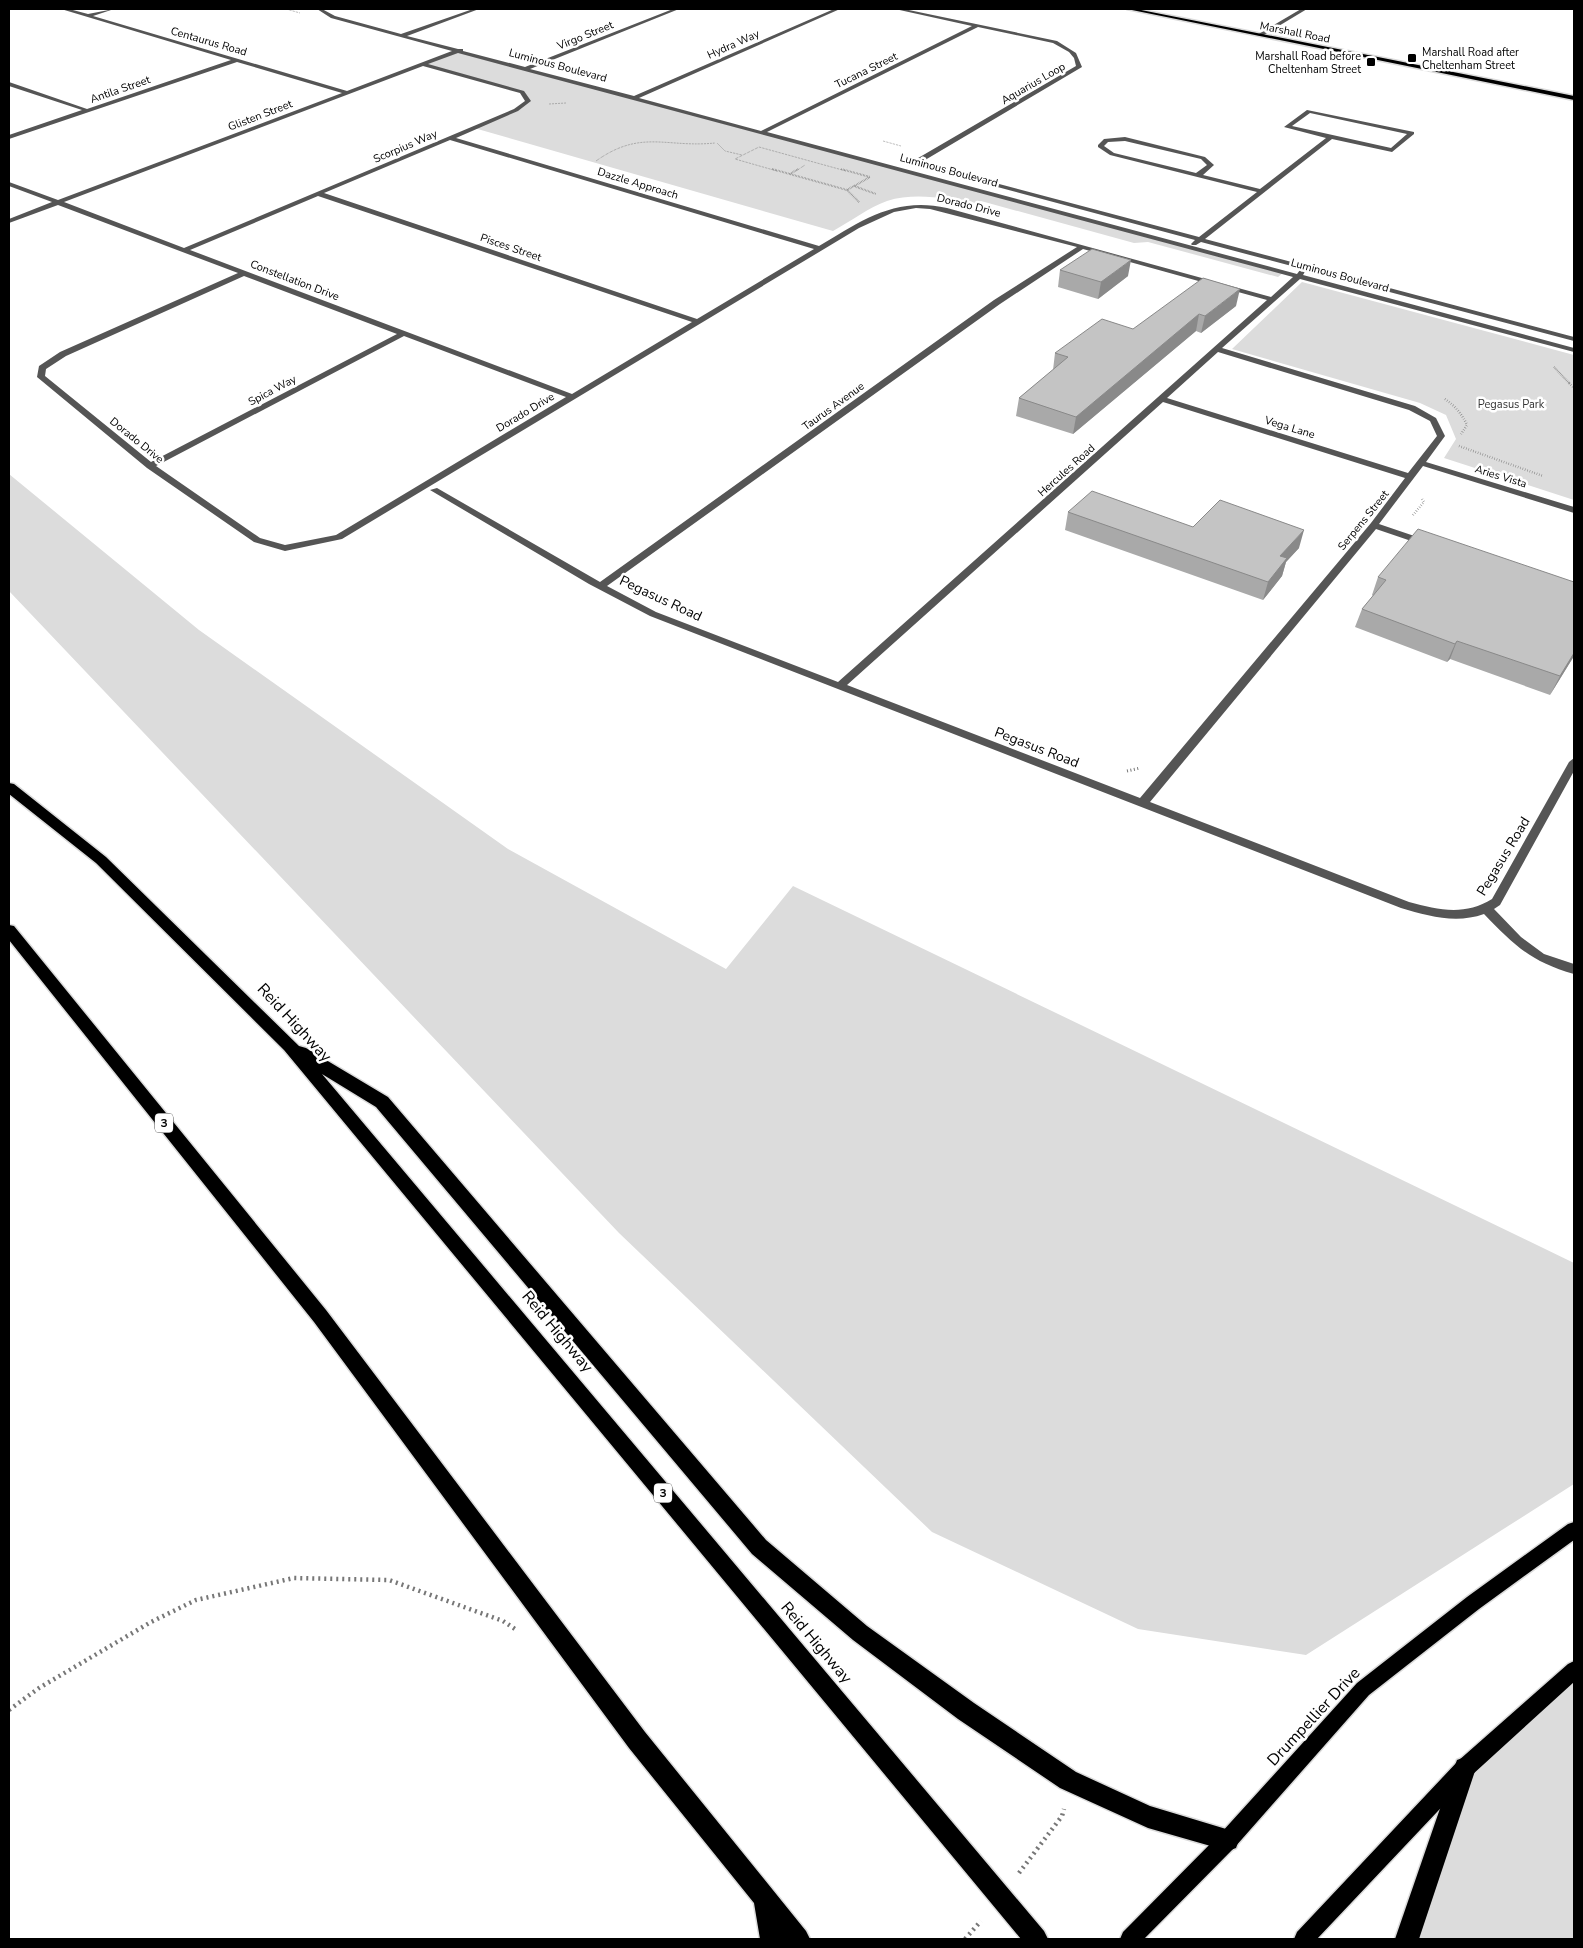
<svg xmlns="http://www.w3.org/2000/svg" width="1583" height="1948" viewBox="0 0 1583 1948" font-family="'Nunito Sans',sans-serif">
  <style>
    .green { fill: #dcdcdc }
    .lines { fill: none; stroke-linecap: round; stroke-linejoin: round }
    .major-casing { stroke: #dbdbdb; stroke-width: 3 }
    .highway-casing { stroke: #dbdbdb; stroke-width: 3 }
    .path-far4 { stroke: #777; stroke-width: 1; stroke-dasharray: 0.5 1; stroke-linecap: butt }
    .path-far3 { stroke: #777; stroke-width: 2; stroke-dasharray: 0.5 1; stroke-linecap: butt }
    .path-far2 { stroke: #777; stroke-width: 2.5; stroke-dasharray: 0.5 2; stroke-linecap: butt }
    .path-far1 { stroke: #777; stroke-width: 3; stroke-dasharray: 1 2.5; stroke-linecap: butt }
    .path { stroke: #777; stroke-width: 4.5; stroke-dasharray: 2 4; stroke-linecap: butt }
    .minor { fill: #555; fill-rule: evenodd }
    .major { fill: #000; fill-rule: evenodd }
    .highway { fill: #000; fill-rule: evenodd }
    .wall { fill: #a9a9a9 }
    .shaded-wall { fill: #898989 }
    .building { fill: #c4c4c4; stroke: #898989 }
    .poi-dot { fill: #000; stroke: #fff; stroke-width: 2 }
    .labels { text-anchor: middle; stroke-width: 5; stroke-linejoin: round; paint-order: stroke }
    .far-street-label { font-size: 11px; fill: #000; stroke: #fff }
    .far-poi-label { font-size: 11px; fill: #000; stroke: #fff; text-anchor: start }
    .far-park-label { font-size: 11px; fill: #333; stroke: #fff }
    .shield { fill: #fff; stroke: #4c4c4c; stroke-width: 1 }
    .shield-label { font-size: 12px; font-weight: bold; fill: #000 }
    .street-label { font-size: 14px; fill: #000; stroke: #fff }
    .near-street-label { font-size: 16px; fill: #000; stroke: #fff }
  </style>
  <rect width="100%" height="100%" fill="#fff"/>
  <g class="green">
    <path d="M460 51 1284 272 1278 277 1148 242 1134 243 981 201 976 203C947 199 916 192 887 201 869 207 850 222 833 231L474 128 516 110 528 101 522 92 424 65Z"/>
    <path d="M1302 282 1574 355V500L1444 458 1456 439 1446 415 1420 403 1232 349Z"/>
    <path d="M9 474 199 630 508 849 726 969 793 886 1574 1263V1484L1306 1655 1138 1629 932 1532 619 1233 9 591Z"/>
    <path d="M1574 1670V1939H1407L1465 1768Z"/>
  </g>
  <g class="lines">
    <defs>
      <g id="major">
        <path d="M1127 9H1136L1574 96V100Z"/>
        <path d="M1574 1522V1540L1479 1609 1369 1695 1235 1847 1144 1939H1120L1123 1932 1221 1833 1357 1683 1467 1597 1568 1524Z"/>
        <path d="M1574 1661V1682L1472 1775 1317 1939H1294L1297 1932 1458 1761 1568 1664Z"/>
      </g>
      <g id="highway">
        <path d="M9 783 14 784 106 857 299 1046 306 1048 388 1097 766 1540 867 1626 974 1703 1076 1772 1150 1806 1236 1832 1239 1840 1236 1848 1228 1851 1148 1828 1060 1788 958 1719 853 1640 752 1554 376 1107 322 1074 1044 1931 1048 1939H1021L284 1050 96 863 9 794Z"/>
        <path d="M9 925 14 926 326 1310 645 1732 806 1931 810 1939H760L754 1903 629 1748 314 1322 9 940Z"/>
        <path d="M1465 1757 1473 1760 1476 1768 1419 1939H1395L1454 1768 1457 1760Z"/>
      </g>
    </defs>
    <use href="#major" class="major-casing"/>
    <use href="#highway" class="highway-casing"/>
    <g class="path-far4">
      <path d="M286 9 300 13"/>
      <path d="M549 104 566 103"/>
      <path d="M883 141 901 146"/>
      <path d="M717 143 725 151 742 155"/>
      <path d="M596 161C641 129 666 148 715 143"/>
      <path d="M777 171 735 159 759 147 846 171"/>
      <path d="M796 171 805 165"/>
    </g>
    <g class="path-far3">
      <path d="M772 169 847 190 870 177 841 169"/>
      <path d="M790 174 798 169"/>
      <path d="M854 186 876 194"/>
      <path d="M847 190 859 202"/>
      <path d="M1554 367 1570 384"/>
    </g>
    <g class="path-far2">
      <path d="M1569 383 1574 388"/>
      <path d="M1445 399C1455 406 1462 414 1467 425L1461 434"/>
      <path d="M1459 446 1543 476"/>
      <path d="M1413 515 1424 502 1422 499"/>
    </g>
    <path class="path-far1" d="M1127 771 1140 768"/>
    <g class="path">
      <path d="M9 1710 39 1688 151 1622 196 1600 294 1578 389 1580 503 1621 518 1631"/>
      <path d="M1019 1873 1062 1816 1064 1809"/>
      <path d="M965 1939 981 1921"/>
    </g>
    <g class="minor">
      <path d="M61 9H69L88 14 114 9 93 16 347 91 452 51 331 18 317 9H322L335 16 401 34 473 9H479L407 36 458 49H463V51L525 67 673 9H679L530 69 634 96 834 9H840L639 98 761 131 972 26 895 9H904L1057 41 1076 53 1082 67 920 163 1199 237 1257 192 1110 155 1098 147V145L1104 139 1125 137 1205 157 1214 165 1203 175 1260 189 1326 138 1284 127 1307 110 1414 132V134L1392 152 1332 139 1205 239 1574 337V341L1201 242 1196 245H1192L1191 244 1195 240 915 165 909 166 908 161H913L1076 66 1074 58 1069 52 1053 43 978 27 767 132 1297 274 1300 270H1306L1303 275 1574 348V352L1300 279 1222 348 1415 406 1436 418 1445 436 1426 462 1574 507V513L1423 466 1379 524 1429 541V545H1423L1376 529 1150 802 1409 902C1438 910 1465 916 1492 899L1569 762 1574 758V771L1500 905 1494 909 1521 937 1544 954 1574 964V974C1531 962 1514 945 1484 914 1456 924 1428 916 1401 908L650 616 589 584 430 490 437 488 600 582 994 300 1077 247 930 209 916 208 894 212 859 228 342 539 285 551 254 542 147 468 37 377 39 366 60 352 238 273 58 205 9 223V219L52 202 9 186V182L58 200 342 93 237 62 9 139V135L82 110 9 86V82L87 109 231 60ZM458 53 1293 277 1271 297 947 208C895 196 861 221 819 246L456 138 518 111 531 101 524 91 428 64ZM423 66 520 93 525 101 514 109 184 248 64 202ZM1310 113 1407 134 1391 148 1292 126ZM450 140 814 249 697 319 324 193ZM1125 141 1201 159 1207 165 1196 173 1114 153 1104 146 1108 142ZM318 196 692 322 572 394 190 250ZM1083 249 1267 300 838 682 656 612 607 586 1000 304ZM244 276 397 334 151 462 45 376 46 369 66 356ZM404 336 566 397 336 535 285 545 260 538 156 466ZM1218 352 1409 410 1430 421 1437 436 1408 473 1167 398ZM1163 402 1405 478 1371 523 1140 798 847 685Z"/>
      <path d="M1301 9H1307L1262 36 1257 35Z"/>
    </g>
    <use href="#major" class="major"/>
    <use href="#highway" class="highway"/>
  </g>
  <g class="wall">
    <path d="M1060 270 1128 276 1098 299 1058 287Z"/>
    <path d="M1236 306 1201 333 1196 331 1073 434 1016 416 1019 398 1053 370 1055 353 1133 329Z"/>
    <path d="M1068 512 1193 527 1299 548 1286 562 1282 576 1263 600 1065 530Z"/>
    <path d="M1378 577 1574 582V656L1550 695 1450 659 1447 662 1355 627 1362 609 1373 596 1372 595Z"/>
  </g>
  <g class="shaded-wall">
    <path d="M1131 260 1128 276 1098 299 1101 282Z"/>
    <path d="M1240 289 1236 306 1201 333 1205 316Z"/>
    <path d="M1199 314 1196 331 1073 434 1076 417Z"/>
    <path d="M1304 530 1299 548 1286 562 1282 576 1263 600 1268 582 1280 556Z"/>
    <path d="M1457 641 1450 659 1447 662 1455 644Z"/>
    <path d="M1574 653V656L1550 695 1560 676Z"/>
  </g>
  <g class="building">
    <path d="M1092 249 1131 260 1101 282 1060 270Z"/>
    <path d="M1203 278 1240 289 1205 316 1199 314 1076 417 1019 398 1068 357 1055 353 1102 319 1133 329Z"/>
    <path d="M1092 491 1193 527 1220 500 1304 530 1280 556 1287 558 1268 582 1068 512Z"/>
    <path d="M1418 529 1574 582V653L1560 676 1457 641 1455 644 1362 609 1386 580 1378 577Z"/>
  </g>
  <g class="poi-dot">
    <rect x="1407" y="53" width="10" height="10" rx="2.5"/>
    <rect x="1366" y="57" width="10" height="10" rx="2.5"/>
  </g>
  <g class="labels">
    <g class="far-street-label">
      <text transform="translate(1295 32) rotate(11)" y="4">Marshall Road</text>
      <text transform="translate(585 35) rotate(-22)" y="4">Virgo Street</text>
      <text transform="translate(209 41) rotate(16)" y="4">Centaurus Road</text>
      <text transform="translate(733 44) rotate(-24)" y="4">Hydra Way</text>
      <text transform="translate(558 65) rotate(15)" y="4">Luminous Boulevard</text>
      <text transform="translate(866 70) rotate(-26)" y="4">Tucana Street</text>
      <text transform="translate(1033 83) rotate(-30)" y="4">Aquarius Loop</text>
      <text transform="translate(120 89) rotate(-19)" y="4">Antila Street</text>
      <text transform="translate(260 115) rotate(-21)" y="4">Glisten Street</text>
      <text transform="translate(405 146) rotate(-23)" y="4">Scorpius Way</text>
      <text transform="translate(949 170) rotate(15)" y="4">Luminous Boulevard</text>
      <text transform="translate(638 183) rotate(17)" y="4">Dazzle Approach</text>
      <text transform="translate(969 205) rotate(14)" y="4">Dorado Drive</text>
      <text transform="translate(511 247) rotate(19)" y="4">Pisces Street</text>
      <text transform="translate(1340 275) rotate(15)" y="4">Luminous Boulevard</text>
      <text transform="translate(295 280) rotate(21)" y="4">Constellation Drive</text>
      <text transform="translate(272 390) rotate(-28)" y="4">Spica Way</text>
      <text transform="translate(833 406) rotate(-36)" y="4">Taurus Avenue</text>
      <text transform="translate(525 412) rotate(-31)" y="4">Dorado Drive</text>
      <text transform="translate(1290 427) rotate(17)" y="4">Vega Lane</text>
      <text transform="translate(137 440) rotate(39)" y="4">Dorado Drive</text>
      <text transform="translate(1066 470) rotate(-42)" y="4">Hercules Road</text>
      <text transform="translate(1501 476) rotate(17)" y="4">Aries Vista</text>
      <text transform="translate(1363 520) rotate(-51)" y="4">Serpens Street</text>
    </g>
    <g class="far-poi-label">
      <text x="1422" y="56">Marshall Road after<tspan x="1422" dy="13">Cheltenham Street</tspan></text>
      <text x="1361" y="60" text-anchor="end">Marshall Road before<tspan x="1361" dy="13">Cheltenham Street</tspan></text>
    </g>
    <g class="far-park-label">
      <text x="1511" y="408">Pegasus Park</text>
    </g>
    <g class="shield">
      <rect x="155" y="1113.5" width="18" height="19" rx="4"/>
      <rect x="654" y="1483.5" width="18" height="19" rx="4"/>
    </g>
    <g class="shield-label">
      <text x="164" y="1127">3</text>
      <text x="663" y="1497">3</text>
    </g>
    <g class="street-label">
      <text transform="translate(661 598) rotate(25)" y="5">Pegasus Road</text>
      <text transform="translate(1037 747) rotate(21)" y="5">Pegasus Road</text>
      <text transform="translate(1503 856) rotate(-59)" y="5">Pegasus Road</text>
    </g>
    <g class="near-street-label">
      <text transform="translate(295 1022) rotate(47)" y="6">Reid Highway</text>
      <text transform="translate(558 1331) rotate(50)" y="6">Reid Highway</text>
      <text transform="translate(817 1642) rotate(50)" y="6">Reid Highway</text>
      <text transform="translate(1313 1716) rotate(-47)" y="6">Drumpellier Drive</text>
    </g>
  </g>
  <rect width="1583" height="1948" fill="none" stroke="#000000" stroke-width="20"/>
</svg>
